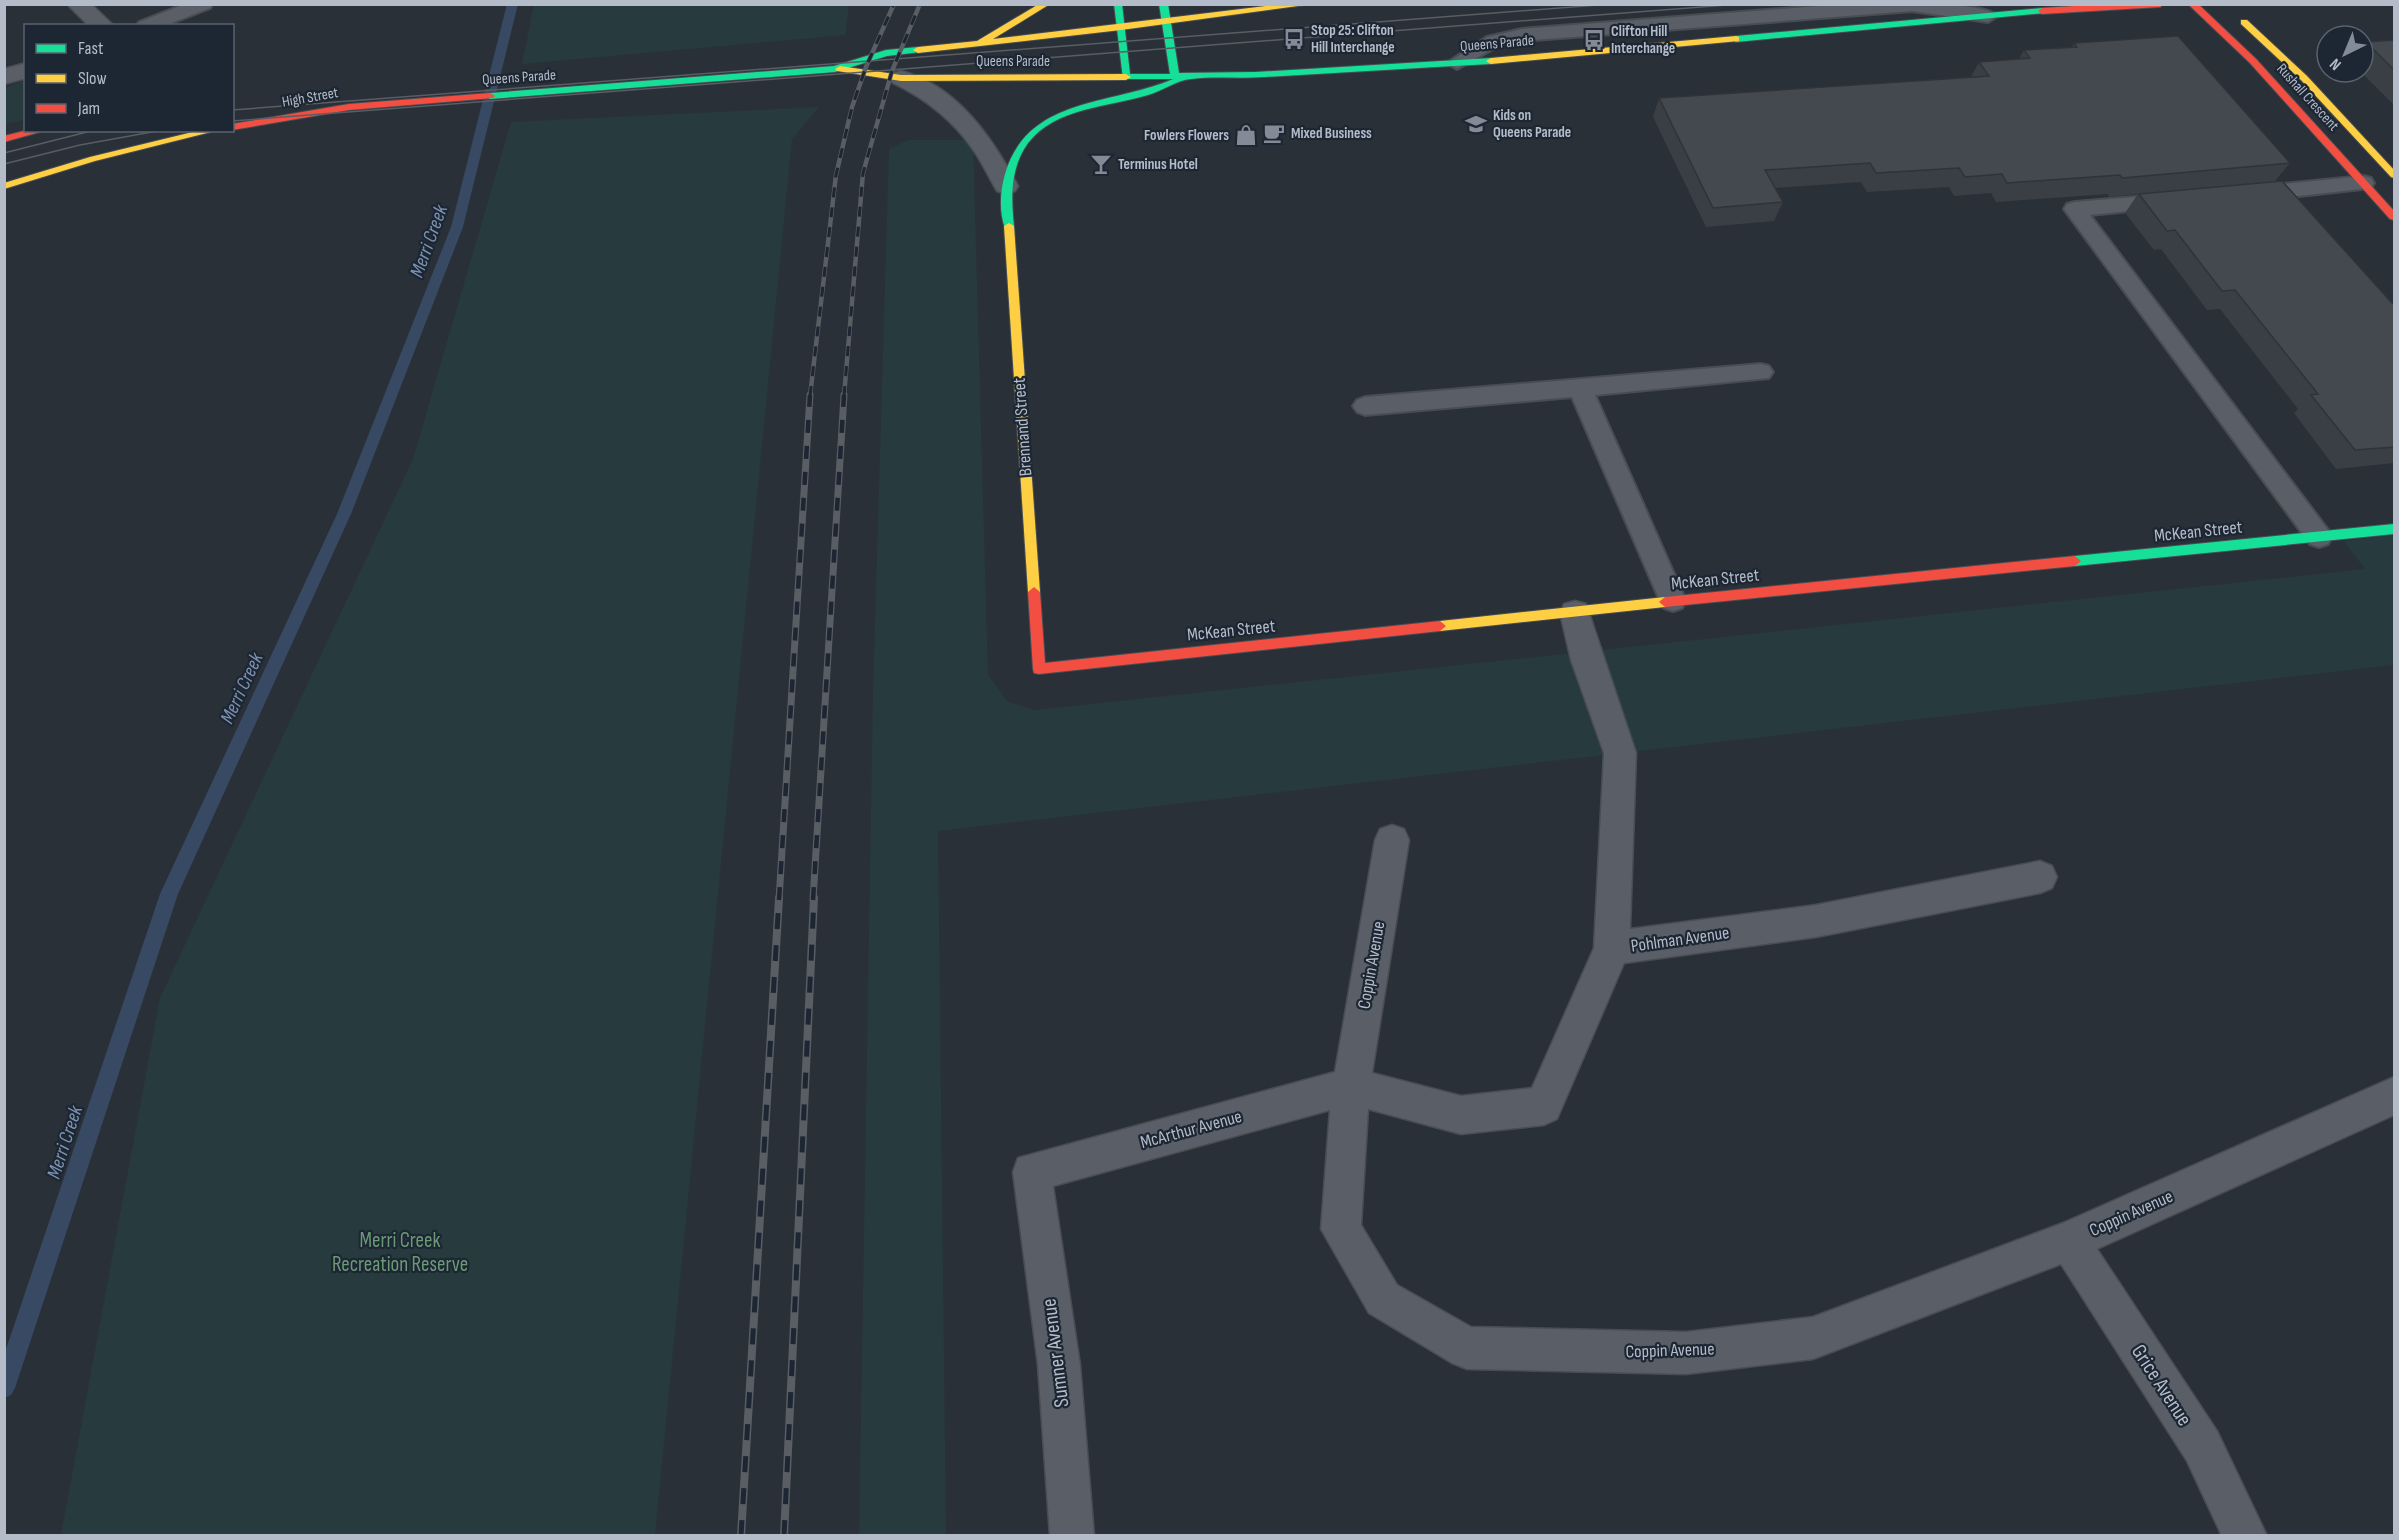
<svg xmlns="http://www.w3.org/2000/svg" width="2399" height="1540" viewBox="0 0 2399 1540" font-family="'Sofia Sans Condensed',sans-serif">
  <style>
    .green { fill: #273a3e }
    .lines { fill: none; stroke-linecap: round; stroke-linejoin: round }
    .stream { fill: #384963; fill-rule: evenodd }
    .lane-casing { stroke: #484c53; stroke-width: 4 }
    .street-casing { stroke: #484c53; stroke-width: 3 }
    .fast-casing { stroke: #484c53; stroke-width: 2 }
    .slow-casing { stroke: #484c53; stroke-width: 2 }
    .jam-casing { stroke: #484c53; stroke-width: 2 }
    .lane { fill: #5a5e66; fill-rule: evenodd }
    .street { fill: #5a5e66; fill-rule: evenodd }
    .fast { fill: #16e098; fill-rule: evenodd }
    .slow { fill: #ffcf43; fill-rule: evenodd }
    .jam { fill: #f24e42; fill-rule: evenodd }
    .tram { stroke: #595d64; stroke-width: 1.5 }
    .rail-far2-casing { stroke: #595d64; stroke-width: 4.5 }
    .rail-far1-casing { stroke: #595d64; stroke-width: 7 }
    .rail-casing { stroke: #595d64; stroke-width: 8 }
    .rail-far2 { stroke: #1d2633; stroke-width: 3; stroke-dasharray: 10; stroke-linecap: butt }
    .rail-far1 { stroke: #1d2633; stroke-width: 4.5; stroke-dasharray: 13; stroke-linecap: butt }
    .rail { stroke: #1d2633; stroke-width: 5; stroke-dasharray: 16; stroke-linecap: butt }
    .wall { fill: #3a3f45 }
    .building { fill: #444950; stroke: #303338; stroke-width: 1.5 }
    .labels { text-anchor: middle; stroke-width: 4.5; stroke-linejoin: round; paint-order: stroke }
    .far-poi-label { font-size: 15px; font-weight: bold; fill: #b4bcc9; stroke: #1d2633; text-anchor: start }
    .far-street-label { font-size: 15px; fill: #b4bcc9; stroke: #1d2633 }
    .street-label { font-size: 18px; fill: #b4bcc9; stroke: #1d2633 }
    .water-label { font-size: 20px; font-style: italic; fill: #7c92b1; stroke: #1d2633 }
    .near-park-label { font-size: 21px; fill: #6b9a76; stroke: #1d2633 }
    .near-street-label { font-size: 21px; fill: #b4bcc9; stroke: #1d2633 }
  </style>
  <rect width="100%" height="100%" fill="#2a3038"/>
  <g class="green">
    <path d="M534 5V4L849 5 845 35 522 64Z"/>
    <path d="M25 80V120L5 124V88Z"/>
    <path d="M819 107 792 139 655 1535H61L160 998 413 459 511 122Z"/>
    <path d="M908 140H973L988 675 1008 702 1035 710 2365 569 2344 541 2394 535V665L938 831 946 1535 859 1536 873 691 889 149Z"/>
  </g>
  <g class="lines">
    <path class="stream" d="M507 4H518L463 227 351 514 178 894 15 1388 11 1395 4 1398V1355L160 894 337 514 451 227Z"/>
    <defs>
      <g id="lane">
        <path d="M185 4H212L210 8 164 26H137L139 22Z"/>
        <path d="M1845 4C1869 4 1986 0 1997 16L1988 22 1912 11 1522 41 1500 45 1457 69 1447 63 1487 37 1522 29Z"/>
        <path d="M2364 176 2371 178 2374 183 2371 188 2253 201 2246 199 2242 194 2246 189 2253 187Z"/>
        <path d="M2171 194 2178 196 2182 201 2178 206 2090 215 2328 530 2332 537 2328 544 2319 547 2310 544 2064 209 2067 204 2075 202Z"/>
        <path d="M1761 364 1769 366 1773 372 1769 378 1595 395 1686 601 1682 608 1673 611 1664 608 1660 601 1572 397 1365 415 1357 412 1353 406 1357 400 1365 397Z"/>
      </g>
      <g id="street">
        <path d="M67 4H91L114 26H89Z"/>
        <path d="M26 63V78L4 84V69Z"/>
        <path d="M901 71C957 85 993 139 1018 186L1015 191 1006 194 997 191C989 178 983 164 974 151 953 120 926 99 893 83L890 78 893 73Z"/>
        <path d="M1575 601 1586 604 1636 753 1630 929 1816 905 2040 861 2052 866 2057 877 2052 888 2040 893 1816 937 1624 963 1557 1119 1544 1125 1461 1134 1368 1109 1361 1225 1397 1285 1471 1327 1686 1332 1813 1317 2063 1223 2394 1077V1115L2097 1249 2217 1431 2267 1536H2222L2187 1461 2061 1264 1813 1359 1686 1374 1467 1369 1452 1363 1369 1313 1321 1229 1330 1110 1053 1186 1080 1365 1094 1536H1050L1038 1365 1013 1172 1018 1158 1335 1072 1375 840 1380 829 1392 825 1404 829 1409 840 1372 1073 1461 1096 1532 1088 1594 948 1604 753 1571 660 1560 613 1564 604Z"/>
      </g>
      <g id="fast">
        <path d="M1114 4H1122L1130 74H1170L1159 4H1168L1179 73 1256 72 1491 58 1496 61 1491 64C1415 68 1339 73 1264 77 1240 79 1215 76 1191 79 1177 80 1162 91 1148 95 1109 107 1056 107 1028 143 1010 168 1011 197 1014 226L1009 229 1005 228C999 212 1000 191 1005 174 1028 96 1111 106 1173 79H1123Z"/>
        <path d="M2042 8 2045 9V13L1736 42 1731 39 1736 36Z"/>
        <path d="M918 47 921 48V52L887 56 835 72 490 99 485 96 490 93 834 66 886 50Z"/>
        <path d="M2394 524V534L2075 566 2069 561 2075 556Z"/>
      </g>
      <g id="slow">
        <path d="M1039 4H1050L993 39 1283 4H1313L1121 30 918 53 913 50 918 47 977 41Z"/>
        <path d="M2241 20H2247L2307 76 2394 170V178L2391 177 2301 80 2241 24Z"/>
        <path d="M1736 36 1739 37V41L1491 64 1486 61 1491 58Z"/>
        <path d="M840 66 901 75 1126 74 1131 77 1126 80 901 81 837 71 835 69Z"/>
        <path d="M201 130H219L95 161 4 189V183L90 157Z"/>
        <path d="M1009 223 1014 226 1040 592 1034 597 1028 592 1004 226Z"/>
        <path d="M1665 597 1671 602 1665 607 1440 631 1434 626 1440 621Z"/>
      </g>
      <g id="jam">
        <path d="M2107 4H2164L2160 7 2042 14 2038 11 2042 8Z"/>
        <path d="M2188 4H2198L2256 59 2394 211V220L2390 219 2250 63Z"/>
        <path d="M490 93 495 96 493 98 349 110 232 130V124L349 104Z"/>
        <path d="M28 130H47L4 142V136Z"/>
        <path d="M2075 556 2081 561 2075 566 1665 607 1659 602 1665 597Z"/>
        <path d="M1034 587 1040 592 1045 663 1440 621 1446 626 1440 631 1039 674 1034 673 1033 669 1028 592Z"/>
      </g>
    </defs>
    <use href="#lane" class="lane-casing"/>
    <use href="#street" class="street-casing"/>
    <use href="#fast" class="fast-casing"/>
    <use href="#slow" class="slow-casing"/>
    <use href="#jam" class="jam-casing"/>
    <use href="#lane" class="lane"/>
    <use href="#street" class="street"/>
    <use href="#fast" class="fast"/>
    <use href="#slow" class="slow"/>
    <use href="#jam" class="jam"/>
    <g class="tram">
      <path d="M232 110 1611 4"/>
      <path d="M232 121 1740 4"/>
      <path d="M4 153 95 130"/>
      <path d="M4 164 80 145 163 130"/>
    </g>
    <defs>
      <g id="rail-far2">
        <path d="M810 396 836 175 852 107 866 67 894 4"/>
        <path d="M844 396 863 173 892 71 920 4"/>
      </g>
      <g id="rail-far1">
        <path d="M779 900 810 395"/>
        <path d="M813 900 844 395"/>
      </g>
      <g id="rail">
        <path d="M741 1536 779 898"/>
        <path d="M784 1536 814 898"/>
      </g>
    </defs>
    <use href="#rail-far2" class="rail-far2-casing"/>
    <use href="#rail-far1" class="rail-far1-casing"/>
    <use href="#rail" class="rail-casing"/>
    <use href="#rail-far2" class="rail-far2"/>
    <use href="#rail-far1" class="rail-far1"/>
    <use href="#rail" class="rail"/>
  </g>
  <g class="wall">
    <path d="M2394 40V105L2361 72H2363V47L2366 42Z"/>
    <path d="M2074 43 2290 163 2275 181 2392 303H2394V463L2336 469 2294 413 2298 409 2220 309 2207 310 2161 249 2154 250 2125 213 2138 194 2109 197 2108 194 1996 202 1991 193 1954 196 1949 187 1867 192 1861 182 1775 188 1783 202 1774 221 1706 227 1653 117 1659 98 1971 77 1979 62 2019 59 2024 50 2072 47Z"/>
  </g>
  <g class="building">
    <path d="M2178 36 2290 163 2122 178 2120 175 2007 183 2002 174 1965 177 1959 168 1876 173 1870 163 1765 170 1783 202 1713 208 1659 98 1989 76 1979 62 2030 58 2024 50 2077 47 2074 43Z"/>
    <path d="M2394 40V70L2366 42Z"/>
    <path d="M2282 181 2392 303H2394V447L2355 450 2311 395 2318 394 2235 290 2222 291 2175 230 2167 231 2139 194Z"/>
  </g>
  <defs>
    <symbol id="bus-bare" viewBox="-9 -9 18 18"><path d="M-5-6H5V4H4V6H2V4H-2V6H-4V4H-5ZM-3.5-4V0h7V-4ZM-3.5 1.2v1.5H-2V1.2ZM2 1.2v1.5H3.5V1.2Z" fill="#848b96" stroke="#1d2633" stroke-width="2.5" paint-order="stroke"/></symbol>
    <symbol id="school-bare" viewBox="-9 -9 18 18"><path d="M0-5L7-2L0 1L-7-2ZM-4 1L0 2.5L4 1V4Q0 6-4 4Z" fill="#848b96" stroke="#1d2633" stroke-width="2.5" paint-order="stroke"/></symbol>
    <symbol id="cafe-bare" viewBox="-9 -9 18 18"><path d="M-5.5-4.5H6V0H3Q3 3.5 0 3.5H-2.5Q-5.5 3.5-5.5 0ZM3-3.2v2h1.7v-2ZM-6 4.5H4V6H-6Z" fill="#848b96" stroke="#1d2633" stroke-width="2.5" paint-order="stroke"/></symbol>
    <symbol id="shop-bare" viewBox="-9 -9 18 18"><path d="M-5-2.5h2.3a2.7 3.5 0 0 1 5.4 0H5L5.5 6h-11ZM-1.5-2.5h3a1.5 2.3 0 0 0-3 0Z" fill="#848b96" stroke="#1d2633" stroke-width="2.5" paint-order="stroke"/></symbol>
    <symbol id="bar-bare" viewBox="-9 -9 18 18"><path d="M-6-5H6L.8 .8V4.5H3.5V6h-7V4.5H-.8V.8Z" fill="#848b96" stroke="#1d2633" stroke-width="2.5" paint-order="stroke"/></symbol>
  </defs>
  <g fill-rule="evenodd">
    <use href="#bus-bare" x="1279" y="24" width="30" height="30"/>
    <use href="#bus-bare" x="1579" y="25" width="30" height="30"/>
    <use href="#school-bare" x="1461" y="109" width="30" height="30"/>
    <use href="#cafe-bare" x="1259" y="118" width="30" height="30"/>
    <use href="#shop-bare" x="1231" y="120" width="30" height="30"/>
    <use href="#bar-bare" x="1086" y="149" width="30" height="30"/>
  </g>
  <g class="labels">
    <g class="far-poi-label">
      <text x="1311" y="35">Stop 25: Clifton<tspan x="1311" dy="17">Hill Interchange</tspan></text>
      <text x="1611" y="36">Clifton Hill<tspan x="1611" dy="17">Interchange</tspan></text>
      <text x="1493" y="120">Kids on<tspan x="1493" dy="17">Queens Parade</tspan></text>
      <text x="1291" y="138">Mixed Business</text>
      <text x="1229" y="140" text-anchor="end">Fowlers Flowers</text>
      <text x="1118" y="169">Terminus Hotel</text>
    </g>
    <g class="far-street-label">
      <text transform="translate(1497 43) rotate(-5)" y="5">Queens Parade</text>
      <text x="1013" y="66">Queens Parade</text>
      <text transform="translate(519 77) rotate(-4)" y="5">Queens Parade</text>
      <text transform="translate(310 97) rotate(-10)" y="5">High Street</text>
      <text transform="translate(2308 97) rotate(48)" y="5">Rushall Crescent</text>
    </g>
    <g class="street-label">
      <text transform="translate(1022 427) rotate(-94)" y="6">Brennand Street</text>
      <text transform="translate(2198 531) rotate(-6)" y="6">McKean Street</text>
      <text transform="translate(1715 579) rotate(-6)" y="6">McKean Street</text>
      <text transform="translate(1231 630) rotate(-6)" y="6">McKean Street</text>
      <text transform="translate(1680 939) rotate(-8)" y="6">Pohlman Avenue</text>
      <text transform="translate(1371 965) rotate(-80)" y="6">Coppin Avenue</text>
      <text transform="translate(1191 1129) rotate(-15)" y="6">McArthur Avenue</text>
      <text transform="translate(2131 1213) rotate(-24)" y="6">Coppin Avenue</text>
      <text transform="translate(1670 1350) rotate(-2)" y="6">Coppin Avenue</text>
    </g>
    <g class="water-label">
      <text transform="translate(428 241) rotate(-70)" y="7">Merri Creek</text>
      <text transform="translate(241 688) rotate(-65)" y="7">Merri Creek</text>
      <text transform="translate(64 1142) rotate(-72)" y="7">Merri Creek</text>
    </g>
    <g class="near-park-label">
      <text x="400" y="1247">Merri Creek<tspan x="400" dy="24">Recreation Reserve</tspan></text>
    </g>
    <g class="near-street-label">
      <text transform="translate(1055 1353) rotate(-97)" y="7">Sumner Avenue</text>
      <text transform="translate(2162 1385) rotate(57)" y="7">Grice Avenue</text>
    </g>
  </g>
  <rect width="2399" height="1540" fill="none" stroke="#b4bcc9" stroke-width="12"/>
  <rect x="24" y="24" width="210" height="108" fill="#1d2633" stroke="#59626f" stroke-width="1.5"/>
  <rect x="36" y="44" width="30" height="9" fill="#16e098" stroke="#59626f" stroke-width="1.5"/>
  <text x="78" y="54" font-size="18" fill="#b4bcc9">Fast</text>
  <rect x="36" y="74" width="30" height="9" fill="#ffcf43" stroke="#59626f" stroke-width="1.5"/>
  <text x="78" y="84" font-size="18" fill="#b4bcc9">Slow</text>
  <rect x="36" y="104" width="30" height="9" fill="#f24e42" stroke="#59626f" stroke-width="1.5"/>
  <text x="78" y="114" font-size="18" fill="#b4bcc9">Jam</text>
  <g transform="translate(2345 54) rotate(223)"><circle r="28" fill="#1d2633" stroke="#59626f" stroke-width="1.5"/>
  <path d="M0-4.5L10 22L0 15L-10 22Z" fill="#848b96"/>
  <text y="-9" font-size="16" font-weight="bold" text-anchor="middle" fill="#b4bcc9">N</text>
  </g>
</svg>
